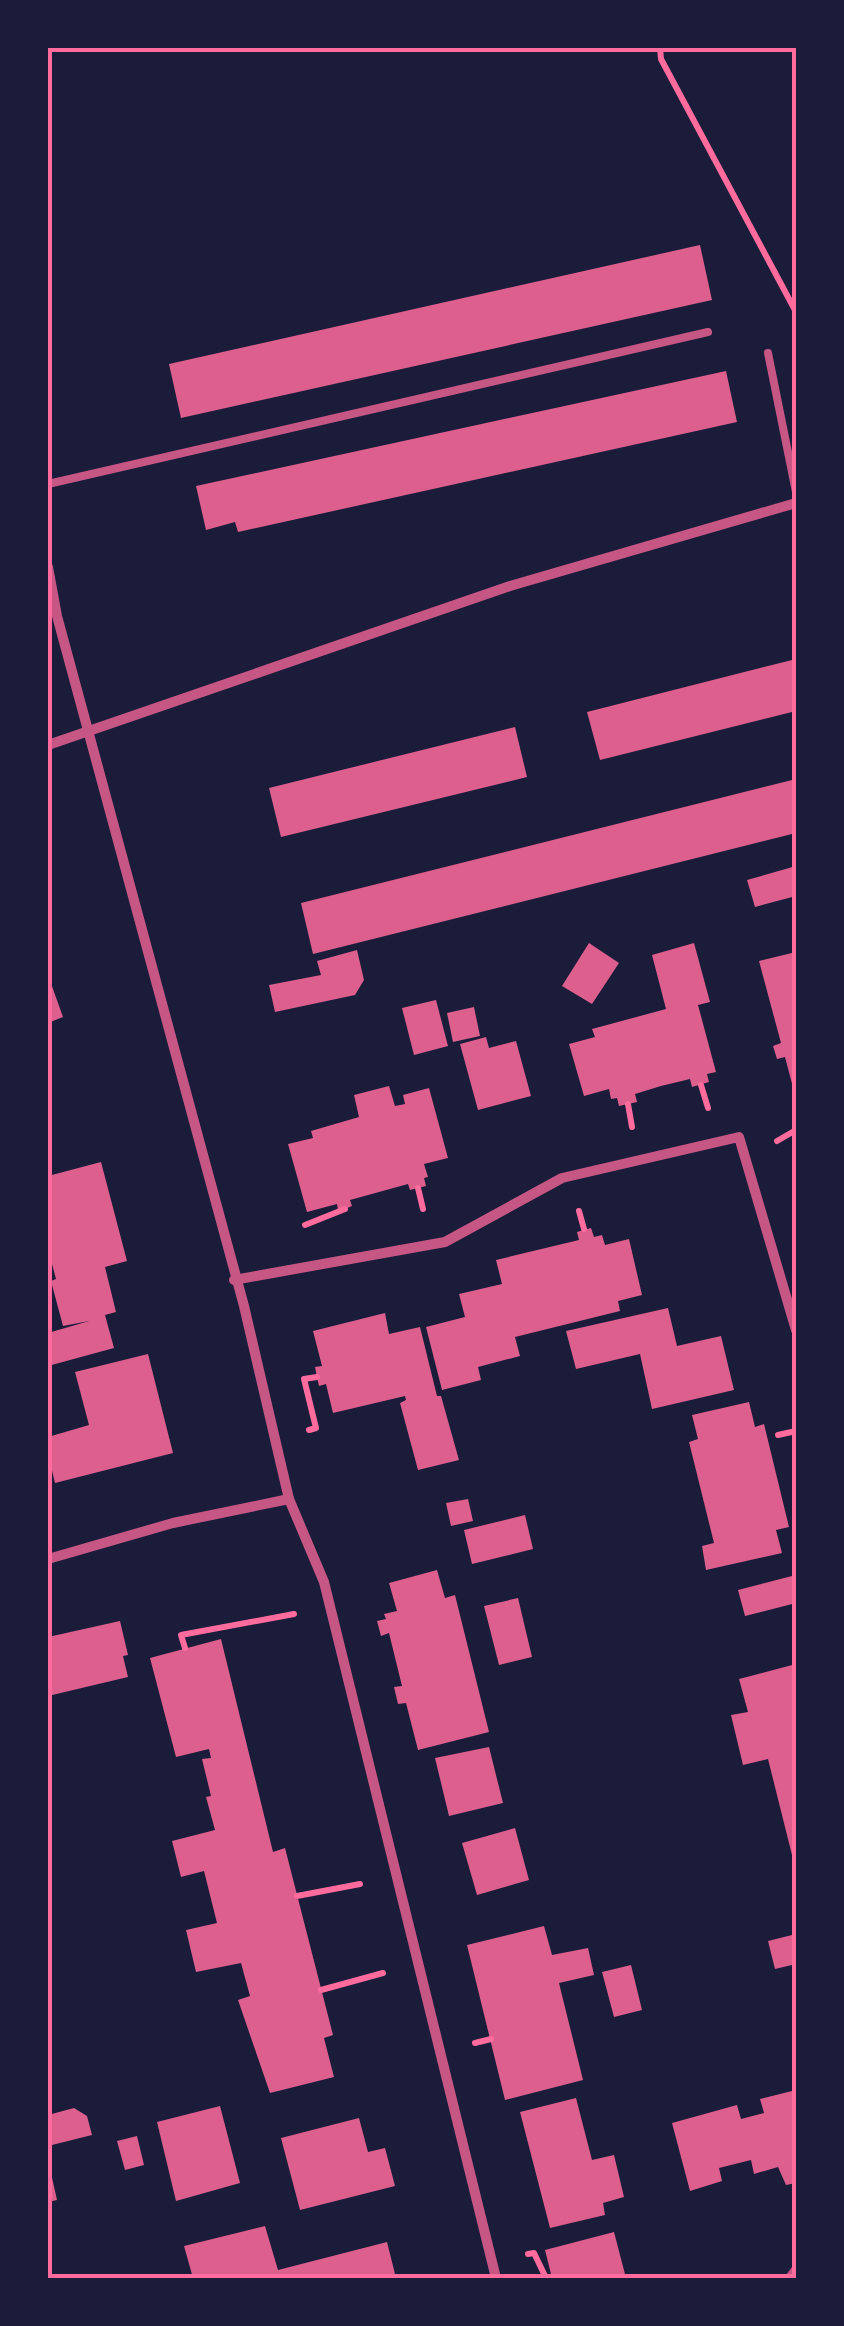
<svg xmlns="http://www.w3.org/2000/svg" width="844" height="2326" viewBox="0 0 844 2326" font-family="Karla,sans-serif">
  <style>
    .building { fill: #dd5f8e }
    .lines { fill: none; stroke-linecap: round; stroke-linejoin: round }
    .path { stroke: #ff6b9d; stroke-width: 6 }
    .service { stroke: #c65784; stroke-width: 8 }
    .minor { stroke: #c65784; stroke-width: 10 }
    .neatline { fill: none; stroke: #ff6b9d; stroke-width: 4 }
  </style>
  <rect width="100%" height="100%" fill="#1b1b3a"/>
  <g class="building">
    <path d="M700 245 712 300 181 418 169 364Z"/>
    <path d="M726 371 737 422 238 532 235 522 206 530 196 486Z"/>
    <path d="M796 659V711L600 760 587 712Z"/>
    <path d="M515 727 527 777 281 837 269 788Z"/>
    <path d="M796 779V833L313 954 301 903Z"/>
    <path d="M796 866V896L755 907 747 880Z"/>
    <path d="M589 943 619 963 592 1004 562 986Z"/>
    <path d="M694 943 710 1002 698 1005 716 1072 707 1074 709 1082 692 1087 690 1079 661 1086 635 1094 637 1102 619 1106 617 1098 611 1099 609 1089 584 1096 569 1044 595 1037 592 1029 666 1009 652 955Z"/>
    <path d="M357 950 364 980 355 995 275 1012 269 985 321 975 317 961Z"/>
    <path d="M796 952V1095H795L785 1057 777 1059 773 1046 781 1043 759 961Z"/>
    <path d="M48 975 63 1017 48 1023Z"/>
    <path d="M436 1000 448 1046 414 1055 402 1008Z"/>
    <path d="M474 1007 480 1036 453 1042 447 1013Z"/>
    <path d="M486 1037 489 1048 516 1041 531 1096 478 1110 460 1044Z"/>
    <path d="M389 1086 395 1106 405 1104 403 1095 429 1088 448 1158 424 1164 428 1177 424 1178 426 1186 410 1190 408 1184 350 1200 352 1206 345 1209 338 1210 337 1204 307 1212 288 1144 313 1138 311 1131 359 1117 354 1095Z"/>
    <path d="M101 1162 127 1261 105 1267 116 1312 105 1315 114 1348 48 1366V1333L89 1321 63 1326 51 1281 56 1279 48 1249V1176Z"/>
    <path d="M591 1228 594 1237 602 1235 605 1245 629 1239 642 1295 618 1301 620 1311 515 1337 520 1356 478 1367 481 1380 442 1390 426 1327 465 1317 459 1294 502 1284 496 1260 579 1240 577 1232Z"/>
    <path d="M668 1308 677 1346 721 1336 734 1390 652 1409 640 1354 576 1369 566 1331Z"/>
    <path d="M385 1313 389 1334 420 1327 437 1396H441L459 1460 418 1470 400 1403 406 1400 405 1396 333 1413 326 1384 319 1386 317 1377 315 1367 322 1366 313 1331Z"/>
    <path d="M148 1354 173 1453 55 1483 48 1454V1437L89 1425 75 1372Z"/>
    <path d="M749 1402 755 1427 764 1424 789 1527 776 1530 782 1553 706 1570 702 1546 714 1543 689 1442 698 1439 692 1415Z"/>
    <path d="M468 1499 473 1521 451 1526 446 1503Z"/>
    <path d="M525 1515 533 1549 472 1564 464 1530Z"/>
    <path d="M437 1570 445 1598 455 1595 489 1732 418 1750 406 1703 398 1704 394 1687 402 1686 389 1633 381 1636 377 1621 386 1619 384 1614 397 1611 389 1583Z"/>
    <path d="M792 1576 796 1603 745 1616 738 1590Z"/>
    <path d="M518 1598 532 1657 499 1665 484 1606Z"/>
    <path d="M120 1621 128 1655 123 1656 128 1677 48 1696V1637Z"/>
    <path d="M221 1639 273 1852 285 1848 333 2035 324 2038 334 2077 270 2093 238 2000 250 1996 241 1963 196 1972 186 1930 217 1923 204 1871 181 1877 172 1841 215 1830 206 1797 211 1796 202 1759 211 1758 209 1749 176 1757 150 1658Z"/>
    <path d="M796 1664V1867H795L768 1759 743 1765 731 1715 748 1712 739 1679Z"/>
    <path d="M489 1747 503 1803 449 1816 435 1758Z"/>
    <path d="M515 1828 529 1880 477 1895 462 1843Z"/>
    <path d="M544 1926 552 1955 588 1948 594 1975 559 1983 583 2080 505 2100 467 1945Z"/>
    <path d="M796 1934V1964L775 1969 768 1941Z"/>
    <path d="M631 1965 642 2010 614 2017 602 1972Z"/>
    <path d="M796 2090V2183L786 2185 778 2167 754 2174 751 2160 719 2168 722 2181 690 2191 672 2123 737 2105 741 2119 764 2113 760 2099Z"/>
    <path d="M576 2098 592 2160 614 2155 624 2197 603 2203 605 2215 550 2228 520 2112Z"/>
    <path d="M220 2106 240 2183 176 2201 157 2122Z"/>
    <path d="M74 2108 87 2116 92 2135 52 2145 48 2115Z"/>
    <path d="M359 2118 368 2152 385 2148 395 2186 300 2210 281 2138Z"/>
    <path d="M137 2136 144 2165 125 2170 117 2141Z"/>
    <path d="M48 2173H51L57 2200 48 2202Z"/>
    <path d="M265 2226 278 2270 387 2242 396 2278H193L184 2246Z"/>
    <path d="M614 2232 626 2278H552L545 2250Z"/>
  </g>
  <g class="lines">
    <g class="path">
      <path d="M660 48 661 59 796 312"/>
      <path d="M701 1085 708 1108"/>
      <path d="M628 1104 632 1127"/>
      <path d="M777 1141 796 1130"/>
      <path d="M418 1188 423 1209"/>
      <path d="M579 1211 584 1229"/>
      <path d="M305 1225 345 1209"/>
      <path d="M309 1430 316 1428 304 1379 317 1377"/>
      <path d="M778 1435 796 1431"/>
      <path d="M185 1648 181 1635 294 1614"/>
      <path d="M297 1896 360 1884"/>
      <path d="M321 1990 383 1973"/>
      <path d="M475 2043 491 2039"/>
      <path d="M528 2254 534 2253 546 2278"/>
    </g>
    <g class="service">
      <path d="M768 353 796 492"/>
      <path d="M48 484 708 332"/>
    </g>
    <g class="minor">
      <path d="M48 567 57 616 244 1306 289 1499 324 1582 496 2278"/>
      <path d="M48 745 510 586 796 503"/>
      <path d="M234 1280 445 1242 562 1178 739 1137 796 1330"/>
      <path d="M48 1559 173 1523 289 1499"/>
      <path d="M790 2278 796 2270"/>
    </g>
  </g>
  <rect width="844" height="2326" fill="none" stroke="#1b1b3a" stroke-width="100"/>
  <rect x="50" y="50" width="744" height="2226" class="neatline"/>
</svg>
